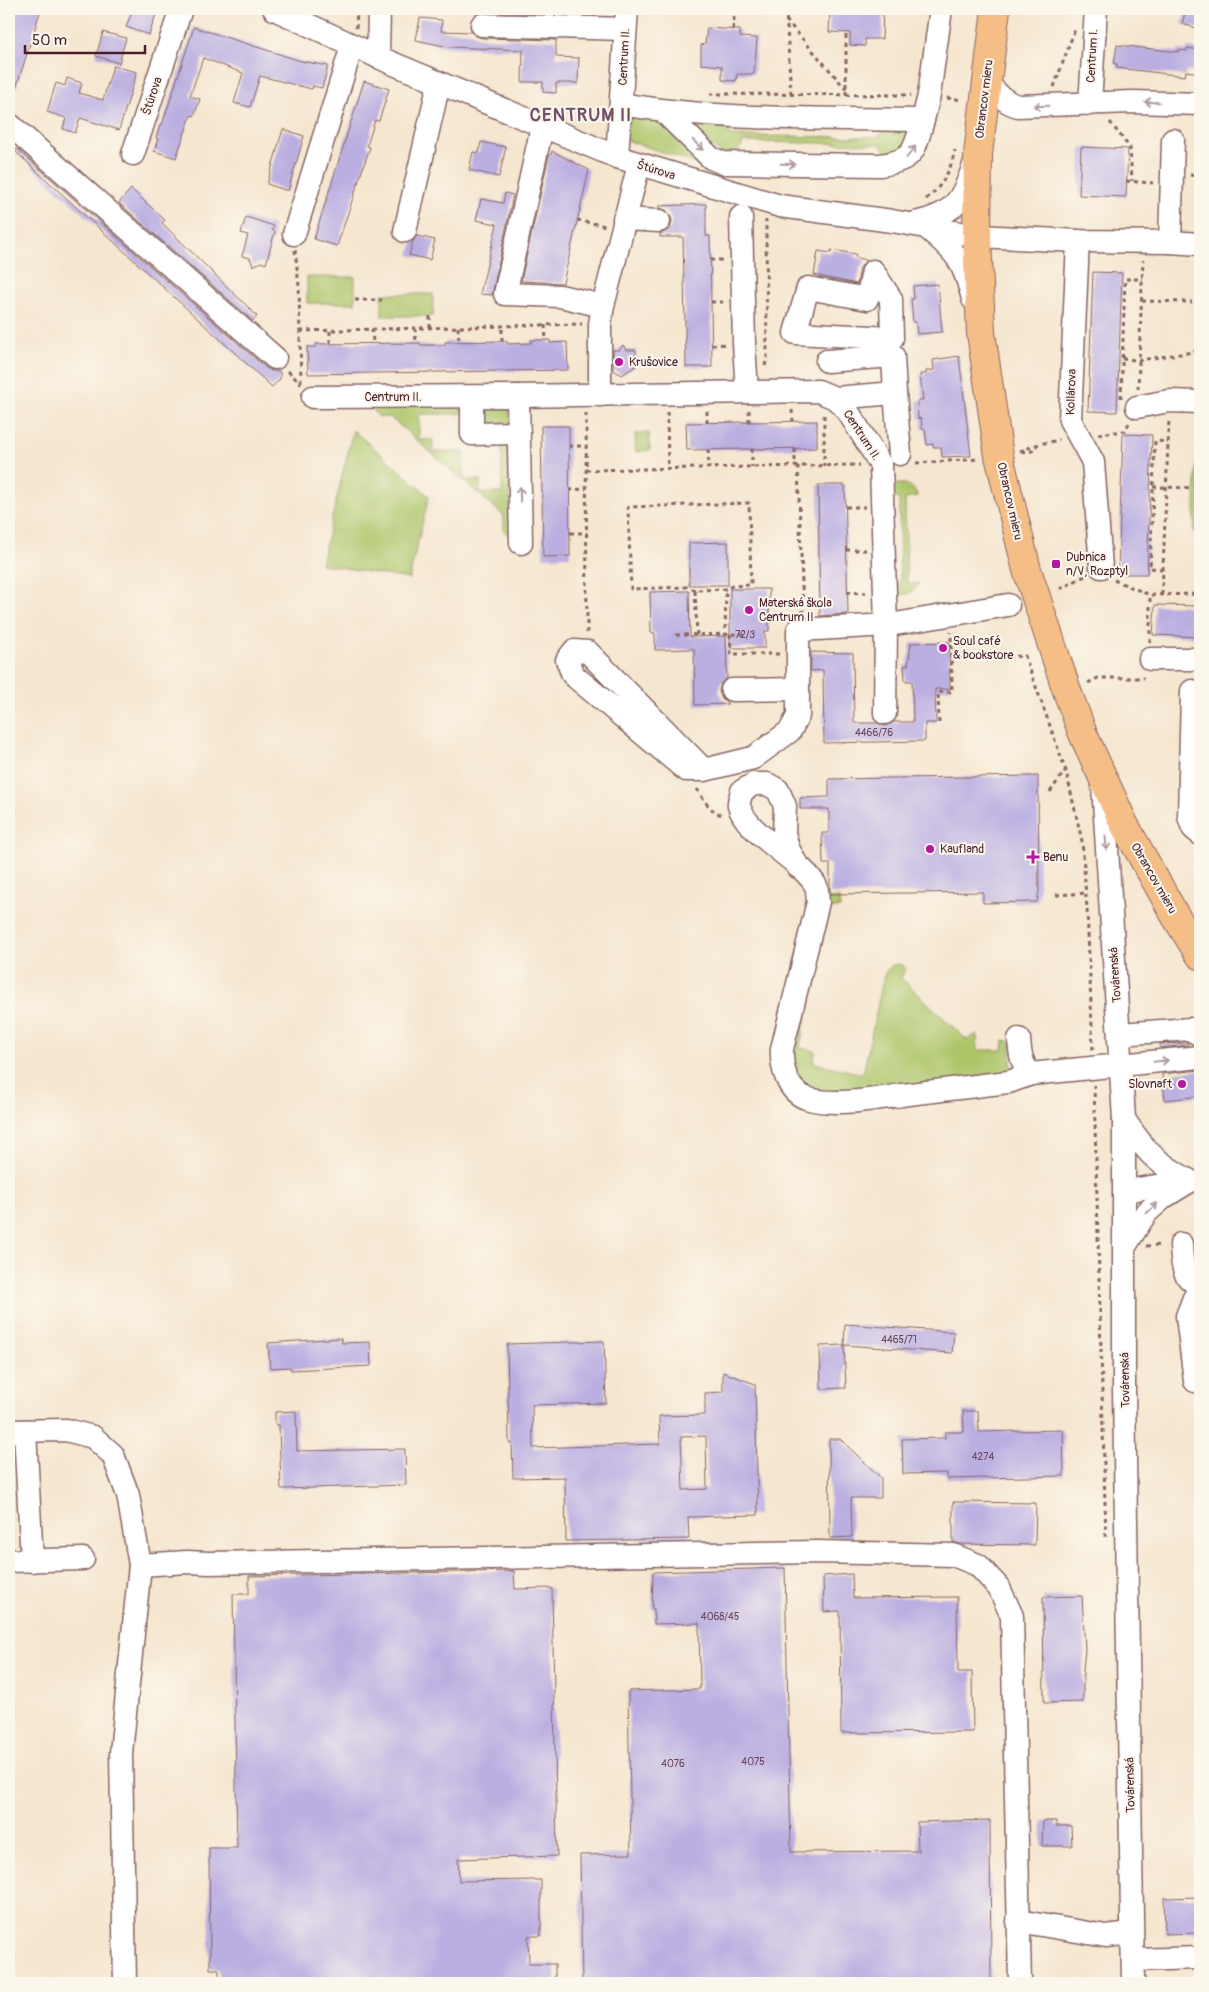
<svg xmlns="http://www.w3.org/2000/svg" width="1209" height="1992" viewBox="0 0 1209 1992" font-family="Pangolin,sans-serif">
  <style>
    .green { fill: #aec66b; stroke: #7c724b }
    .building { fill: #bbafe1; fill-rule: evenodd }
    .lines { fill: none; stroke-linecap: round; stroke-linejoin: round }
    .minor-casing { stroke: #866564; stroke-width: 25 }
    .major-casing { stroke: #866564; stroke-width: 30 }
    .path { stroke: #866564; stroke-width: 3; stroke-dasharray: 4 4; stroke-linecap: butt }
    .minor { stroke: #fff; stroke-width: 22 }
    .major { stroke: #f6be87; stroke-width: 28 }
    .oneway { stroke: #ae9aa0 }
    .poi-dot { fill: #b5179e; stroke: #fbf7ec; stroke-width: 2 }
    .labels { text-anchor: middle; stroke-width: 4; stroke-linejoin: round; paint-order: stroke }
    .number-label { font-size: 10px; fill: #664358 }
    .street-label { font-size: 12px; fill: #4a1f2b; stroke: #fbf7ec }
    .poi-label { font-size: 12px; fill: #4a1f2b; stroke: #fbf7ec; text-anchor: start }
    .district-label { font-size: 18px; font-weight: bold; letter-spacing: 1px; fill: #72516b; stroke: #fbf7ec }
  </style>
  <rect width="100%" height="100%" fill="#fbf7ec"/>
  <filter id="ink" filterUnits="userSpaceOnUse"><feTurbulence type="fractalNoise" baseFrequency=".02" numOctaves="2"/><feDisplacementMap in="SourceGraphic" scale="10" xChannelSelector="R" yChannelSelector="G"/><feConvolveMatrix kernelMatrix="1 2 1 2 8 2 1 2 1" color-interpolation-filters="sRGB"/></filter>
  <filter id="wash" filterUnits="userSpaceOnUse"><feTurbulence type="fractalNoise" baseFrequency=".0096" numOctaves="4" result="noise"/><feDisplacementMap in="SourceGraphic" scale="20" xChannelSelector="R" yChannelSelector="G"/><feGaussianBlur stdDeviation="1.12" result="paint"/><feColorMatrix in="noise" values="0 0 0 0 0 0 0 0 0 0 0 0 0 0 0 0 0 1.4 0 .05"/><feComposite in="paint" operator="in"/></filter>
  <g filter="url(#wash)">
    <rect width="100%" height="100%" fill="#f5e6cf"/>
    <g class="green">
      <path d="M636 116 652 117 710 168 623 139 628 121Z"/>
      <path d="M700 123 724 126 728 130 730 136 879 137 885 129H904L908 135 907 148 887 153 879 144 743 142C740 154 732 154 721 154L693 130 695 125Z"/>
      <rect x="307" y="277" width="48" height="26"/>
      <rect x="382" y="294" width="51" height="22"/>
      <path d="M460 404 462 413 460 414H419V440H433V452H464V480H480V493H502V445L508 441 511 535 507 534 504 531V516L390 417H380L375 413 374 410 377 407Z"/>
      <path d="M508 405 512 422 480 423 483 406Z"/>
      <path d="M353 430 429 496 409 579 321 564Z"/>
      <path d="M649 433 650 450 636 452 635 434Z"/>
      <path d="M1197 452H1200V532H1194Z"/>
      <path d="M898 484C909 483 913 487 918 496L905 499 907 583 919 584C910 597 899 598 888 586L900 583 899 499 887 496 893 487Z"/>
      <path d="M839 898 840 908H828L800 1046 801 1048 815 1051 814 1063 863 1074 884 975 890 966 899 964 906 968 901 978 967 1040 977 1034 978 1050H1003L1004 1040 1009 1041 1011 1043V1072L868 1094 827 1092 806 1087 794 1073 791 1054 827 899Z"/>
    </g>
    <g id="blocks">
      <g class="building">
        <path d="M13 9H41L12 101 9 100V22Z"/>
        <path d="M133 9H141L156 14 149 35 126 27Z"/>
        <path d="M502 9H533V13L502 12Z"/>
        <path d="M834 9H883L882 39H865V46L850 45V33L829 32 830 11H834Z"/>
        <path d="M1186 9H1200V29L1182 24Z"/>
        <path d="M420 18 442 20 441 31 471 32 476 36 482 38 556 40V57L579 58 578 83H556V93L543 92V82H522L523 50 449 47 416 40Z"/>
        <path d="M194 27 301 61 328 66 322 88 313 86 312 89 260 76 250 107 234 103 243 73 203 58 190 96 200 99 194 116 191 115 176 158 154 151 158 139 156 138 160 125H162Z"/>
        <path d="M707 28 740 30V37L757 38 754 74H737L736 81 722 80V66L701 64V45L705 44Z"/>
        <path d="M103 32 126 38 119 63 96 56Z"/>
        <path d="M1117 45 1178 52V50L1187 51V48L1200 50V73L1186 71 1185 76 1117 68V64H1114Z"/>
        <path d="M113 66 137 72 119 130 80 118 75 133 63 129 66 118 47 112 56 83 65 86 67 78 82 83 79 93 103 100Z"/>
        <path d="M364 81 389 89 379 121 375 120 367 146 370 147 337 246 314 239Z"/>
        <path d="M283 129 304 136 288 191 267 184Z"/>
        <path d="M481 142 506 147 499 177 469 170 473 152 479 153Z"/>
        <path d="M1081 147 1128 149 1126 197 1079 195Z"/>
        <path d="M17 149 266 368 272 371H278L280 372V379L272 387 15 151Z"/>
        <path d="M552 151 589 170 563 283 521 281 549 155H551Z"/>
        <path d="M131 189 165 220 162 223 257 316 253 321 119 203Z"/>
        <path d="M505 193 513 195 492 295 480 294 497 224 476 220 481 199 503 203Z"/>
        <path d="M706 204V236H710L712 367H686L683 237H660V234L670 229 672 221 670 215 666 210 659 208V206Z"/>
        <path d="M246 217 274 226 272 230 275 231 266 264 261 262 253 266 250 258 242 256 248 235 241 233Z"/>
        <path d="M417 236 435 240 430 260 409 255 413 241Z"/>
        <path d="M831 250 856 254 855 257 866 260 860 268 857 284 814 275 818 251 831 253Z"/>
        <path d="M1093 272 1122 273 1117 412 1088 411Z"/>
        <path d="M938 284 942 332 917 334 916 322H913L911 299H914L913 286Z"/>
        <path d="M531 340H550V343L567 342 568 370 308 374 307 347H316V344L420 343 421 345H445V342L507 341V344L531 343Z"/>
        <path d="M623 345 626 350H636V366L622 375 613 370V350H619Z"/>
        <path d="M959 356 971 456 942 457 941 447H933V444L927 445 925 429H922L921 418 918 419 917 401 923 400 920 374H926V371L934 370 933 360Z"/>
        <path d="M817 421V448L687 450 686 423Z"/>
        <path d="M541 426H569L570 556 543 557Z"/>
        <path d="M1123 434 1152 435 1147 574H1118Z"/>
        <path d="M818 485H845L848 614 820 616Z"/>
        <path d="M728 542V585H689V543Z"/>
        <path d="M730 589H769V631H765V648H730Z"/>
        <path d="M689 591 690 637 726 636 727 678 721 683 719 691 721 697 728 704 695 705 694 649 655 650V633H651L650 592Z"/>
        <path d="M1155 605 1200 606V637L1153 635Z"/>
        <path d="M949 642 950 689H935L936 723H925V741L824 743 823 670 811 671V652L853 653 854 723H877L885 726 894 722H913L912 681H905L904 666 908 665 911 643Z"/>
        <path d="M1038 776 1039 891 1037 902 983 903V892L830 894V864H823L822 833H829V809H800V798L829 797V779Z"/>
        <path d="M1188 1043V1045L1160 1048V1044Z"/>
        <path d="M1200 1070V1096L1165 1100 1162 1074Z"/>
        <path d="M845 1324 954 1332 952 1353 844 1345Z"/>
        <path d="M341 1338 342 1343 370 1342 371 1366 291 1370 290 1367 270 1368 268 1343Z"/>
        <path d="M604 1341 606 1403 532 1405 533 1448 660 1444 659 1416 705 1415V1393L723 1392V1372L755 1384 758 1515 688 1517 689 1539 566 1541 565 1477 513 1478 512 1443H509L507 1344ZM706 1436 707 1489 683 1490 681 1437Z"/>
        <path d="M844 1345 846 1388 821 1389 820 1346Z"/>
        <path d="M296 1411 297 1451 405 1449 406 1485 281 1489 279 1425 275 1424V1412Z"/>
        <path d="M963 1411H978L979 1432 1063 1430 1064 1476 947 1479V1473L903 1474 902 1439 945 1438V1432H964Z"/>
        <path d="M829 1439H840L881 1478V1498H851L852 1537 830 1538Z"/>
        <path d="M953 1502 1036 1503 1035 1545 961 1544 953 1542Z"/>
        <path d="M785 1568 791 1852 918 1851 917 1822 990 1820 991 1983H582L580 1855 631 1854 628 1691 700 1689 699 1623 654 1624V1609H652L653 1572Z"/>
        <path d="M514 1571 515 1589 552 1588 557 1856 458 1859 459 1881 541 1880V1936H528L529 1964H555V1983H219V1969H210L209 1848H237L233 1594H249V1576Z"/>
        <path d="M852 1574 853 1598 957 1597 958 1672H972L973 1732 841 1733 840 1611 824 1612 823 1576Z"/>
        <path d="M1082 1596 1085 1650 1083 1669V1702L1044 1703 1043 1597Z"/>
        <path d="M1043 1821H1056V1826H1071L1072 1846H1042Z"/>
        <path d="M1200 1897V1933L1165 1934 1164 1898Z"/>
      </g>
    </g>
  </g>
  <g filter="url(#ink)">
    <use href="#blocks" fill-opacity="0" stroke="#866564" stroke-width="1"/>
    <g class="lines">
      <defs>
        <g id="minor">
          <path d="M274 9 387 61 617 157 780 206 892 221 977 236 1078 241 1170 242 1200 244"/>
          <path d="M482 25 625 29"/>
          <path d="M378 57 379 9"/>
          <path d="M986 81C996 92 1003 102 1018 106L1133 102 1200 104"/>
          <path d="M621 104C720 121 822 118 923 120L929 95 941 9"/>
          <path d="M1090 104 1096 9"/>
          <path d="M663 111 711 158 723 163 880 165C915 160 914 151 923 120"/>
          <path d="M9 124 275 358"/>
          <path d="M542 127 505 294 560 296 603 306"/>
          <path d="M133 154 181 9"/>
          <path d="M617 157 627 9"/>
          <path d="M741 217 744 343 747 392"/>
          <path d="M624 219 659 221"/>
          <path d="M915 223C955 215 963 199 975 162"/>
          <path d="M927 228C957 253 963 260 973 299"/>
          <path d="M405 231 439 83"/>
          <path d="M294 234 352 46"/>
          <path d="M1078 241 1070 420 1093 462 1101 567"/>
          <path d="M1170 242 1173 140"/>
          <path d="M873 271 891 299 892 338 795 333 808 288 867 299Z"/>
          <path d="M827 361 893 356 895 393 835 398"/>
          <path d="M895 393 900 454"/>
          <path d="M600 395V324L603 306 639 164"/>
          <path d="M518 396 521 543"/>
          <path d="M313 397 518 396 818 391 835 398 847 410 881 465 886 626 885 713"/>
          <path d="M472 397V434L519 433"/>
          <path d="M1137 407 1169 401 1200 402"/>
          <path d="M1150 659H1200"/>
          <path d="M732 690 797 689"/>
          <path d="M1192 691 1189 817 1193 828 1200 834"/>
          <path d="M704 770H686L573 675 567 660 574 651 588 652 704 770 753 758 790 731 798 716V630L889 625 1008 605"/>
          <path d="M1103 785 1124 1119V1389L1133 1983"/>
          <path d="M798 867 788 848 784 833 785 806 778 790 767 784H754L742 791C741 796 738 801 739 806 746 834 802 860 816 886 818 891 817 897 818 902L782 1049C781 1067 787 1091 806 1098 833 1107 874 1099 902 1095 937 1091 973 1086 1009 1082L1031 1074 1200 1057"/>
          <path d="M1119 1034 1190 1029 1200 1035"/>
          <path d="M1019 1039C1020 1053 1021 1064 1031 1074"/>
          <path d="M1124 1119C1145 1151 1156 1163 1190 1181"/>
          <path d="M1125 1191 1181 1182"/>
          <path d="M1181 1244C1182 1260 1181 1280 1200 1284"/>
          <path d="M1125 1246 1146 1213 1164 1197 1190 1181"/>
          <path d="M1195 1381 1187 1316 1194 1298 1200 1292"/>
          <path d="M9 1431 66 1430 93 1437 113 1455 128 1495 140 1565 121 1753 125 1983"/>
          <path d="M25 1431 32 1561"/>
          <path d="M9 1561 83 1559"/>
          <path d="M140 1565 187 1562 209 1563 817 1552 953 1555 978 1565 999 1588 1012 1616 1020 1983"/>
          <path d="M1018 1921 1106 1936 1132 1933"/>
          <path d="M1133 1960 1200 1958"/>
        </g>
        <path id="major" d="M996 9 978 154 977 236 981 333 999 456 1027 570 1067 691 1083 734 1124 824 1176 917 1200 955"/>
      </defs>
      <use href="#minor" class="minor-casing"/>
      <use href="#major" class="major-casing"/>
      <g class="path">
        <path d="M782 9H789"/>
        <path d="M786 10 791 95"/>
        <path d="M786 20 846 89"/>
        <path d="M356 28 357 9"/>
        <path d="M733 29 735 9"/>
        <path d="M846 35V95"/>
        <path d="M1054 87 1075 29"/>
        <path d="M710 94 911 95"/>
        <path d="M947 98 963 100"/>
        <path d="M1110 122 1130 148 1132 181"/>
        <path d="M1190 175 1200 176"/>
        <path d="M1126 181 1153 183"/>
        <path d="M926 199C942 187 951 170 955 150"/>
        <path d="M577 220 606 226"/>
        <path d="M295 250 299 286 301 384"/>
        <path d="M710 260H725"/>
        <path d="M355 300H382"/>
        <path d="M1142 301 1192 302"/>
        <path d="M711 302H725"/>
        <path d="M545 325 546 340"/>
        <path d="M458 327 459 342"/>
        <path d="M415 328 416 343"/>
        <path d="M430 328V316"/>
        <path d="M372 329 373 343"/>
        <path d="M300 331 582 324"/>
        <path d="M330 331V344"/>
        <path d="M502 341V326"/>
        <path d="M712 345 726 344"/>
        <path d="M1122 359 1140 360 1200 351"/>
        <path d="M765 366 767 358 766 220"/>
        <path d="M288 371 301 384"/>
        <path d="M1138 389 1143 260"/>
        <path d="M1121 398 1125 279H1143"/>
        <path d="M749 410V422"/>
        <path d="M792 410 793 421"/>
        <path d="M707 411V423"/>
        <path d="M667 412 668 468"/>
        <path d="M586 413 587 635"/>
        <path d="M824 415V466"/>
        <path d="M1098 434 1125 431 1129 423"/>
        <path d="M569 446H586"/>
        <path d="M752 449V467"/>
        <path d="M795 449V466"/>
        <path d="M708 450 709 468"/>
        <path d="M1020 451 1039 444 1059 440"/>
        <path d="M1022 452 1032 451 1037 446"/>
        <path d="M916 463 980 459"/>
        <path d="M798 466 803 613"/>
        <path d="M586 470 860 465"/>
        <path d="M1153 487 1196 488"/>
        <path d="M569 490 586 489"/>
        <path d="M846 507H865"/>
        <path d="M570 533H587"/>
        <path d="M846 550H866"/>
        <path d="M1163 569 1150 568 1155 441 1168 442"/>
        <path d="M1114 580 1150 595 1200 594"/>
        <path d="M1060 589 1085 576"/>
        <path d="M695 590 687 587 631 589 628 507 749 503 751 585 732 586 726 589"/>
        <path d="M847 592 866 593"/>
        <path d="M1162 594 1169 419"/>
        <path d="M730 634 731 654H781"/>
        <path d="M676 635 745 634"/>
        <path d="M697 635 695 590 726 589 725 634"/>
        <path d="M1150 642V595"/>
        <path d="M952 658 1025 656 1066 771 1082 841 1087 909 1093 1051"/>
        <path d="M1088 683 1098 678H1144"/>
        <path d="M939 723 938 692H952L951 632"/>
        <path d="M697 789C703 799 711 813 723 815"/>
        <path d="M1050 792 1065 771"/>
        <path d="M1056 895 1086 893"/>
        <path d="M1094 1085 1106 1541"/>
        <path d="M1146 1246 1162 1245"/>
      </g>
      <use href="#minor" class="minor"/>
      <use href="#major" class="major"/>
    </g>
    <defs><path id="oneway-shaft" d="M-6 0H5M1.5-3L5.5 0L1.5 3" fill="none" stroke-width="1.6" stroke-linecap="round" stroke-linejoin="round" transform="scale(1.25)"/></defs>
    <g class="oneway">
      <use href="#oneway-shaft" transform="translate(1152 102) rotate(-179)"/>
      <use href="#oneway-shaft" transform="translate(1041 106) rotate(178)"/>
      <use href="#oneway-shaft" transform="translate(698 145) rotate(45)"/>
      <use href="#oneway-shaft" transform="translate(911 152) rotate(-53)"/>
      <use href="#oneway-shaft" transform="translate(788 164) rotate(1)"/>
      <use href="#oneway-shaft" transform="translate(520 494) rotate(-91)"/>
      <use href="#oneway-shaft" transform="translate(1106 843) rotate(86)"/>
      <use href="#oneway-shaft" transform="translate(1161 1061) rotate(-6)"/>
      <use href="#oneway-shaft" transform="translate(1152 1208) rotate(-44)"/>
    </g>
  </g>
  <g class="poi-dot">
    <circle cx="619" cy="362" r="5"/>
    <rect x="1051" y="559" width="10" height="10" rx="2.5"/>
    <circle cx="749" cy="610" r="5"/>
    <circle cx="943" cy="648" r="5"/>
    <circle cx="930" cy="849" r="5"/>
    <path d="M1030.5 849.5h5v5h5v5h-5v5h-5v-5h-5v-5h5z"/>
    <circle cx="1182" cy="1084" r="5"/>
  </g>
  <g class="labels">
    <g class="number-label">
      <text x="745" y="638">72/3</text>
      <text x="874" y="736">4466/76</text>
      <text x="899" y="1343">4465/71</text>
      <text x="983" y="1460">4274</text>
      <text x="720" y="1620">4068/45</text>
      <text x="753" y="1765">4075</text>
      <text x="673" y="1767">4076</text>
    </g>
    <g class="street-label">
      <text transform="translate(1092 56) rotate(-87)" y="4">Centrum I.</text>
      <text transform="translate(624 57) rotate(-87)" y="4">Centrum II.</text>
      <text transform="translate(152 96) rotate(-72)" y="4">Štúrova</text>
      <text transform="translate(984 99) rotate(-83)" y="4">Obrancov mieru</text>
      <text transform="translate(656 170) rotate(17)" y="4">Štúrova</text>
      <text transform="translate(1071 392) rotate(-88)" y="4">Kollárova</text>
      <text x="393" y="401">Centrum II.</text>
      <text transform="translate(862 435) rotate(57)" y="4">Centrum II.</text>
      <text transform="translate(1010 501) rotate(77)" y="4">Obrancov mieru</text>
      <text transform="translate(1154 878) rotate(60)" y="4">Obrancov mieru</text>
      <text transform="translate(1115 975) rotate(-94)" y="4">Továrenská</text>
      <text transform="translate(1125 1380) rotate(-91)" y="4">Továrenská</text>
      <text transform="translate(1130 1785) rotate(-91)" y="4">Továrenská</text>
    </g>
    <g class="poi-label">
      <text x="629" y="366">Krušovice</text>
      <text x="1066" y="561">Dubnica<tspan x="1066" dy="14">n/V, Rozptyl</tspan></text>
      <text x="759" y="607">Materská škola<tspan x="759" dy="14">Centrum II</tspan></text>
      <text x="953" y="645">Soul café<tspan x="953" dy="14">&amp; bookstore</tspan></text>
      <text x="940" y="853">Kaufland</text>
      <text x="1043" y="861">Benu</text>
      <text x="1172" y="1088" text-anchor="end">Slovnaft</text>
    </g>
    <g class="district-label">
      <text x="581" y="121">CENTRUM II</text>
    </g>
  </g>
  <rect width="1209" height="1992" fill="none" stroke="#fbf7ec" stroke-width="30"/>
  <path d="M25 45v8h120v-8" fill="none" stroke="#4a1f2b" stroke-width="2.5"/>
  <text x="32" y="45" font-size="15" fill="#4a1f2b" stroke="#fbf7ec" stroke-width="4" paint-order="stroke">50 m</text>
</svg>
